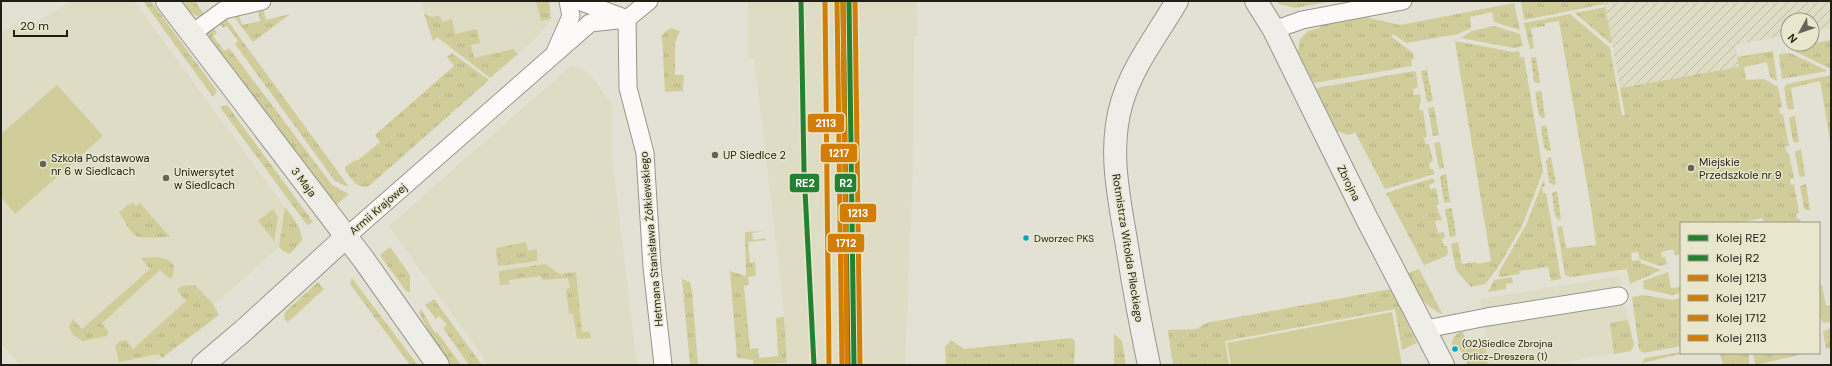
<svg xmlns="http://www.w3.org/2000/svg" width="1832" height="366" viewBox="0 0 1832 366" font-family="'DM Sans',sans-serif">
  <style>
    .built { fill: #dedcc5 }
    .industrial { fill: url(#industrial-furrows) }
    .grass { fill: url(#grass-tufts) }
    .garden { fill: url(#garden-dots) }
    .pitch { fill: #d0cd9a }
    .lines { fill: none; stroke-linecap: round; stroke-linejoin: round }
    .street-casing { stroke: #97968b; stroke-width: 19 }
    .secondary-casing { stroke: #97968b; stroke-width: 24 }
    .street { stroke: #fbfaf8; stroke-width: 17 }
    .secondary { stroke: #eeede7; stroke-width: 22 }
    .rail-1-casing { stroke: #e8e7cd; stroke-width: 8 }
    .rail-2-casing { stroke: #e8e7cd; stroke-width: 8 }
    .rail-3-casing { stroke: #e8e7cd; stroke-width: 8 }
    .rail-4-casing { stroke: #e8e7cd; stroke-width: 8 }
    .rail-5-casing { stroke: #e8e7cd; stroke-width: 8 }
    .rail-6-casing { stroke: #e8e7cd; stroke-width: 8 }
    .rail-1 { stroke: #238132; stroke-width: 5 }
    .rail-2 { stroke: #238132; stroke-width: 5 }
    .rail-3 { stroke: #d27d04; stroke-width: 5 }
    .rail-4 { stroke: #d27d04; stroke-width: 5 }
    .rail-5 { stroke: #d27d04; stroke-width: 5 }
    .rail-6 { stroke: #d27d04; stroke-width: 5 }
    .poi-dot { fill: #636358; stroke: #e8e7cd; stroke-width: 1.5 }
    .bus-dot { fill: #02a2c5; stroke: #e8e7cd; stroke-width: 1.5 }
    .labels { text-anchor: middle; stroke-width: 3; stroke-linejoin: round; paint-order: stroke }
    .bus-label { font-size: 10px; fill: #1f1f16; stroke: #e8e7cd; text-anchor: start }
    .poi-label { font-size: 11px; fill: #1f1f16; stroke: #e8e7cd; text-anchor: start }
    .street-label { font-size: 11px; fill: #1f1f16; stroke: #e8e7cd }
    .line-badge { stroke: #e8e7cd; stroke-width: 1.5 }
    .badge-label { font-size: 11px; text-anchor: middle; font-weight: bold; fill: #fff }
  </style>
  <defs>
    <pattern id="industrial-furrows" width="10" height="10" patternUnits="userSpaceOnUse"><rect width="10" height="10" fill="#dedcc5"/><path d="M-1 1l2-2M0 10L10 0M9 11l2-2" fill="none" stroke="#bebca8"/></pattern>
    <pattern id="grass-tufts" width="24" height="20" patternUnits="userSpaceOnUse"><rect width="24" height="20" fill="#d0cd9a"/><path d="M3 7l-1-3M5 7V3M7 7l1-3M15 17l-1-3M17 17v-4M19 17l1-3" fill="none" stroke="#b2b084"/></pattern>
    <pattern id="garden-dots" width="8" height="8" patternUnits="userSpaceOnUse"><rect width="8" height="8" fill="#d0cd9a"/><path d="M2 2h.1M6 6h.1" fill="none" stroke="#b2b084" stroke-width="1.8" stroke-linecap="round"/></pattern>
  </defs>
  <rect width="100%" height="100%" fill="#e2e1d3"/>
  <g class="built">
    <path d="M72 1H134L300 228 159 354 162 358 153 365H20L1 344V34L16 24 20 28 36 22Z"/>
    <path d="M420 1H534L536 2 541 21 551 19 537 37 490 78 427 13H424Z"/>
    <path d="M748 1H917L918 36H914L913 164 905 365H788L781 284 754 58H748Z"/>
    <path d="M572 65 588 72 612 105V158L637 365H489L389 226Z"/>
    <path d="M1620 276 1625 308 1634 345 1631 351 1547 365H1488L1485 341 1487 340 1480 299Z"/>
  </g>
  <path class="industrial" d="M1604 1H1831V28L1812 31V20H1788V35L1735 45 1739 67 1620 88Z"/>
  <g class="grass">
    <path d="M143 1H151L217 91 213 97Z"/>
    <path d="M182 1H195L205 15C192 19 189 10 182 1Z"/>
    <path d="M534 1H549L551 19 541 21 536 2Z"/>
    <path d="M1278 1H1333L1295 8 1279 4Z"/>
    <path d="M1521 1H1602L1605 4 1524 20Z"/>
    <path d="M1514 3 1520 30 1494 22 1492 12 1470 17 1471 28 1458 34 1406 43 1393 34 1392 37 1413 53 1414 59 1411 60 1412 66 1314 83 1298 52 1300 39 1308 31 1320 28 1319 24 1366 17 1400 25Z"/>
    <path d="M1605 7 1612 43H1610L1575 13Z"/>
    <path d="M258 8 263 9 266 20 290 14 253 42 232 14 235 12 239 15 242 25 260 21Z"/>
    <path d="M424 13 430 17 440 16 442 22 452 19 455 34 477 29 480 43 471 45 474 58 513 49 518 54 490 78 437 37 433 41Z"/>
    <path d="M1570 14 1610 48 1622 116 1625 115 1620 88 1739 67 1737 57 1773 51 1777 81 1770 77 1767 62 1744 67 1746 80 1764 79 1778 87 1782 107 1779 108 1780 114H1783L1789 146 1785 147 1787 153H1789L1794 178 1790 179 1791 185 1794 184 1799 213 1796 214 1797 219H1800L1801 223H1764L1763 218 1738 223H1681V254L1675 255 1673 249 1661 252 1662 257H1665L1667 264 1660 266 1640 259 1638 252 1631 253 1632 261 1640 260 1641 263 1661 270 1630 284 1627 269 1571 277 1565 275 1557 227 1562 226 1566 248 1596 245 1592 214 1559 21 1545 23V26L1531 28 1534 48 1530 49 1524 23Z"/>
    <path d="M225 17 349 187 335 181 235 44 238 41 227 26 223 28 218 21Z"/>
    <path d="M212 25 217 33 213 36 224 51 229 48 332 185 349 194 335 206 210 41 208 32Z"/>
    <path d="M1494 26 1520 34 1523 46 1514 48 1461 38 1472 31Z"/>
    <path d="M670 28 680 31 675 43V75H684L683 91 665 92 662 35Z"/>
    <path d="M1831 40V69L1788 48Z"/>
    <path d="M1455 41 1513 52 1519 51 1521 58 1524 57 1543 172 1522 226 1497 269 1485 284 1471 287 1456 270 1451 244 1458 242 1462 264 1476 262 1477 264 1491 261Z"/>
    <path d="M452 53 489 80 369 186C356 189 352 179 345 170V167L355 160 357 161 380 142 375 135 454 66 447 57Z"/>
    <path d="M1790 53 1828 71 1782 79 1779 54Z"/>
    <path d="M1414 71 1416 72 1418 87 1413 89 1414 95 1420 94 1421 103 1419 104 1420 111 1423 110 1427 137 1424 138 1426 144H1429L1433 161 1429 163 1430 169H1433L1434 174 1385 189 1355 132 1349 135 1337 131 1316 88Z"/>
    <path d="M1831 75V146L1820 81 1791 88 1794 109 1789 110 1787 107 1784 87 1787 84Z"/>
    <path d="M227 105 313 222 307 225 220 107Z"/>
    <path d="M1434 107 1439 135 1433 136 1428 108Z"/>
    <path d="M1795 116 1799 142 1796 143 1793 141 1789 119 1790 117Z"/>
    <path d="M1440 142 1444 168 1439 169 1434 143Z"/>
    <path d="M1801 149 1805 176 1801 177 1799 175 1795 152Z"/>
    <path d="M1433 178 1435 182 1429 185 1430 189 1436 188 1439 204 1436 205 1442 220 1435 221 1438 233 1444 232 1445 238 1442 239 1444 246H1447L1448 254 1446 256 1424 265 1386 193Z"/>
    <path d="M1544 179 1545 186 1542 187 1543 193H1546L1561 279 1551 281 1548 267 1519 271 1520 274 1499 277V272L1526 225Z"/>
    <path d="M1806 184 1810 210H1806L1804 208 1800 186Z"/>
    <path d="M133 202 136 206 140 203 170 237C164 237 140 238 138 237 130 234 124 219 119 212Z"/>
    <path d="M285 207C293 218 301 226 302 240L290 254 283 251 279 247Z"/>
    <path d="M273 209 278 217 274 241 258 221Z"/>
    <path d="M763 231 752 233 753 240 765 238 766 240 748 242 750 263 755 262 756 276 748 277 749 284 744 286 750 349 758 348 759 358 778 356 776 318 784 317 787 363 753 364V360L737 358 730 271 746 276 745 232Z"/>
    <path d="M526 242 528 251 537 249V261L498 266 496 248Z"/>
    <path d="M390 247 410 275V292H407L381 257 380 255Z"/>
    <path d="M158 257 170 261 174 266 173 276 170 279 160 270 102 323 108 332 107 336 83 341 73 335 69 326 73 319 82 329 150 269 141 258Z"/>
    <path d="M545 264 559 274 576 272 582 332H589L591 338 577 339 573 314H569L566 289 570 288 568 278 542 280 541 276 509 280V284L500 285 499 271Z"/>
    <path d="M1419 269 1443 315C1420 303 1419 295 1408 273Z"/>
    <path d="M1668 272 1671 288 1681 287V293L1672 295 1644 289 1643 281Z"/>
    <path d="M1512 277 1513 283 1506 284V289L1488 292 1494 280Z"/>
    <path d="M352 278 417 364V365H410L350 284Z"/>
    <path d="M682 279 690 282 692 291 698 365H690Z"/>
    <path d="M318 282 324 289 288 322 284 319 285 312Z"/>
    <path d="M195 285 213 304 219 315 162 358 159 354 119 362 115 346 120 341 126 340 133 349 186 301 177 290 182 286Z"/>
    <path d="M1822 285 1826 306H1831V322L1824 323C1816 318 1819 295 1819 286Z"/>
    <path d="M1391 289 1417 343 1402 350 1395 309 1225 341 1229 365H1173L1168 330 1197 329 1206 323Z"/>
    <path d="M1643 295 1673 300 1681 298V346L1643 353 1639 349 1632 297Z"/>
    <path d="M434 299 482 365H469L443 328 447 325 439 316 436 319 425 305Z"/>
    <path d="M421 309 435 333 437 332 461 365H450L433 339 419 313Z"/>
    <path d="M1628 320 1634 345 1631 351 1614 354 1610 323Z"/>
    <path d="M1831 328V348L1826 349 1823 331Z"/>
    <path d="M1463 331 1466 344 1485 341 1488 365H1463L1467 363 1459 348 1453 351C1450 342 1453 334 1463 331Z"/>
    <path d="M1114 334 1122 341 1126 365H1114Z"/>
    <path d="M1071 338 1075 341 1074 365H946L945 347 951 340 964 349Z"/>
    <path d="M1681 352 1684 353 1642 363 1645 358Z"/>
    <path d="M1720 353H1749V365H1723Z"/>
    <path d="M1752 353H1807L1756 365Z"/>
  </g>
  <g class="garden">
    <path d="M1531 58 1536 57 1540 83 1534 82Z"/>
    <path d="M1427 70 1433 101 1427 102 1421 71Z"/>
    <path d="M1541 90 1545 117 1542 118 1539 115 1535 93Z"/>
    <path d="M1546 125 1551 150 1547 151 1544 148 1541 127Z"/>
    <path d="M1551 157 1556 184 1553 185 1549 182 1546 160Z"/>
    <path d="M1446 174 1450 202 1444 203 1440 176Z"/>
    <path d="M1557 191 1561 219 1558 220 1555 215 1552 193Z"/>
    <path d="M1452 208 1456 236 1450 237 1445 209Z"/>
  </g>
  <g class="pitch">
    <path d="M57 85 103 136 15 214 1 197V134Z"/>
    <path d="M1392 312 1402 365H1231L1227 343Z"/>
  </g>
  <g class="lines">
    <defs>
      <g id="street">
        <path d="M579 1 627 19 628 88 645 153 652 267 663 365"/>
        <path d="M1274 30 1302 20 1403 1"/>
        <path d="M191 34 224 10 262 1"/>
        <path d="M556 50 571 16 568 1"/>
        <path d="M346 237 590 23 627 19 649 1"/>
        <path d="M1426 329 1487 317 1619 296"/>
      </g>
      <g id="secondary">
        <path d="M167 1 364 260 438 365"/>
        <path d="M1256 1 1274 30 1366 217 1443 365"/>
        <path d="M203 365 243 331 346 237"/>
        <path d="M1149 365C1141 327 1134 290 1128 252 1120 202 1107 151 1122 102 1133 65 1158 34 1177 1"/>
      </g>
    </defs>
    <use href="#street" class="street-casing"/>
    <use href="#secondary" class="secondary-casing"/>
    <use href="#street" class="street"/>
    <use href="#secondary" class="secondary"/>
    <defs>
      <g id="rail-1">
        <path d="M801 1 804 171 814 365"/>
        <path d="M849 1 854 365"/>
      </g>
      <path id="rail-2" d="M843 1 848 365"/>
      <path id="rail-3" d="M855 1 860 365"/>
      <path id="rail-4" d="M837 1 842 365"/>
      <path id="rail-5" d="M843 1 847 365"/>
      <path id="rail-6" d="M825 1 829 365"/>
    </defs>
    <use href="#rail-1" class="rail-1-casing"/>
    <use href="#rail-2" class="rail-2-casing"/>
    <use href="#rail-3" class="rail-3-casing"/>
    <use href="#rail-4" class="rail-4-casing"/>
    <use href="#rail-5" class="rail-5-casing"/>
    <use href="#rail-6" class="rail-6-casing"/>
    <use href="#rail-1" class="rail-1"/>
    <use href="#rail-2" class="rail-2"/>
    <use href="#rail-3" class="rail-3"/>
    <use href="#rail-4" class="rail-4"/>
    <use href="#rail-5" class="rail-5"/>
    <use href="#rail-6" class="rail-6"/>
  </g>
  <g class="poi-dot">
    <circle cx="715" cy="155" r="4"/>
    <circle cx="43" cy="164" r="4"/>
    <circle cx="1691" cy="168" r="4"/>
    <circle cx="166" cy="178" r="4"/>
  </g>
  <g class="bus-dot">
    <circle cx="1026" cy="238" r="3.5"/>
    <circle cx="1455" cy="349" r="3.5"/>
  </g>
  <g class="labels">
    <g class="bus-label">
      <text x="1034" y="242">Dworzec PKS</text>
      <text x="1462" y="347">(02)Siedlce Zbrojna<tspan x="1462" dy="13">Orlicz-Dreszera (1)</tspan></text>
    </g>
    <g class="poi-label">
      <text x="723" y="159">UP Siedlce 2</text>
      <text x="51" y="162">Szkoła Podstawowa<tspan x="51" dy="13">nr 6 w Siedlcach</tspan></text>
      <text x="1699" y="166">Miejskie<tspan x="1699" dy="13">Przedszkole nr 9</tspan></text>
      <text x="174" y="176">Uniwersytet<tspan x="174" dy="13">w Siedlcach</tspan></text>
    </g>
    <g class="street-label">
      <text transform="translate(304 182) rotate(53)" y="4">3 Maja</text>
      <text transform="translate(1349 183) rotate(64)" y="4">Zbrojna</text>
      <text transform="translate(378 209) rotate(-41)" y="4">Armii Krajowej</text>
      <text transform="translate(651 239) rotate(-95)" y="4">Hetmana Stanisława Żółkiewskiego</text>
      <text transform="translate(1128 248) rotate(81)" y="4">Rotmistrza Witolda Pileckiego</text>
    </g>
  </g>
  <g class="line-badge">
    <rect x="807" y="113" width="38" height="20" rx="4" fill="#d27d04"/>
    <rect x="820" y="143" width="38" height="20" rx="4" fill="#d27d04"/>
    <rect x="834" y="173" width="23" height="20" rx="4" fill="#238132"/>
    <rect x="789" y="173" width="31" height="20" rx="4" fill="#238132"/>
    <rect x="839" y="203" width="38" height="20" rx="4" fill="#d27d04"/>
    <rect x="827" y="233" width="38" height="20" rx="4" fill="#d27d04"/>
  </g>
  <g class="badge-label">
    <text x="826" y="127">2113</text>
    <text x="839" y="157">1217</text>
    <text x="846" y="187">R2</text>
    <text x="805" y="187">RE2</text>
    <text x="858" y="217">1213</text>
    <text x="846" y="247">1712</text>
  </g>
  <rect width="1832" height="366" fill="none" stroke="#1f1f16" stroke-width="4"/>
  <rect x="1680" y="222" width="140" height="132" fill="#e8e7cd" stroke="#989784"/>
  <rect x="1688" y="235" width="20" height="6" fill="#238132" stroke="#989784"/>
  <text x="1716" y="242" font-size="12" fill="#1f1f16">Kolej RE2</text>
  <rect x="1688" y="255" width="20" height="6" fill="#238132" stroke="#989784"/>
  <text x="1716" y="262" font-size="12" fill="#1f1f16">Kolej R2</text>
  <rect x="1688" y="275" width="20" height="6" fill="#d27d04" stroke="#989784"/>
  <text x="1716" y="282" font-size="12" fill="#1f1f16">Kolej 1213</text>
  <rect x="1688" y="295" width="20" height="6" fill="#d27d04" stroke="#989784"/>
  <text x="1716" y="302" font-size="12" fill="#1f1f16">Kolej 1217</text>
  <rect x="1688" y="315" width="20" height="6" fill="#d27d04" stroke="#989784"/>
  <text x="1716" y="322" font-size="12" fill="#1f1f16">Kolej 1712</text>
  <rect x="1688" y="335" width="20" height="6" fill="#d27d04" stroke="#989784"/>
  <text x="1716" y="342" font-size="12" fill="#1f1f16">Kolej 2113</text>
  <g transform="translate(1800 32) rotate(230)"><circle r="19" fill="#e8e7cd" stroke="#989784"/>
  <path d="M0-3L7 15L0 10L-7 15Z" fill="#636358"/>
  <text y="-6" font-size="11" font-weight="bold" text-anchor="middle" fill="#1f1f16">N</text>
  </g>
  <path d="M14 30v6h53v-6" fill="none" stroke="#1f1f16" stroke-width="2"/>
  <text x="20" y="30" font-size="12" fill="#1f1f16" stroke="#e8e7cd" stroke-width="3" paint-order="stroke">20 m</text>
</svg>
